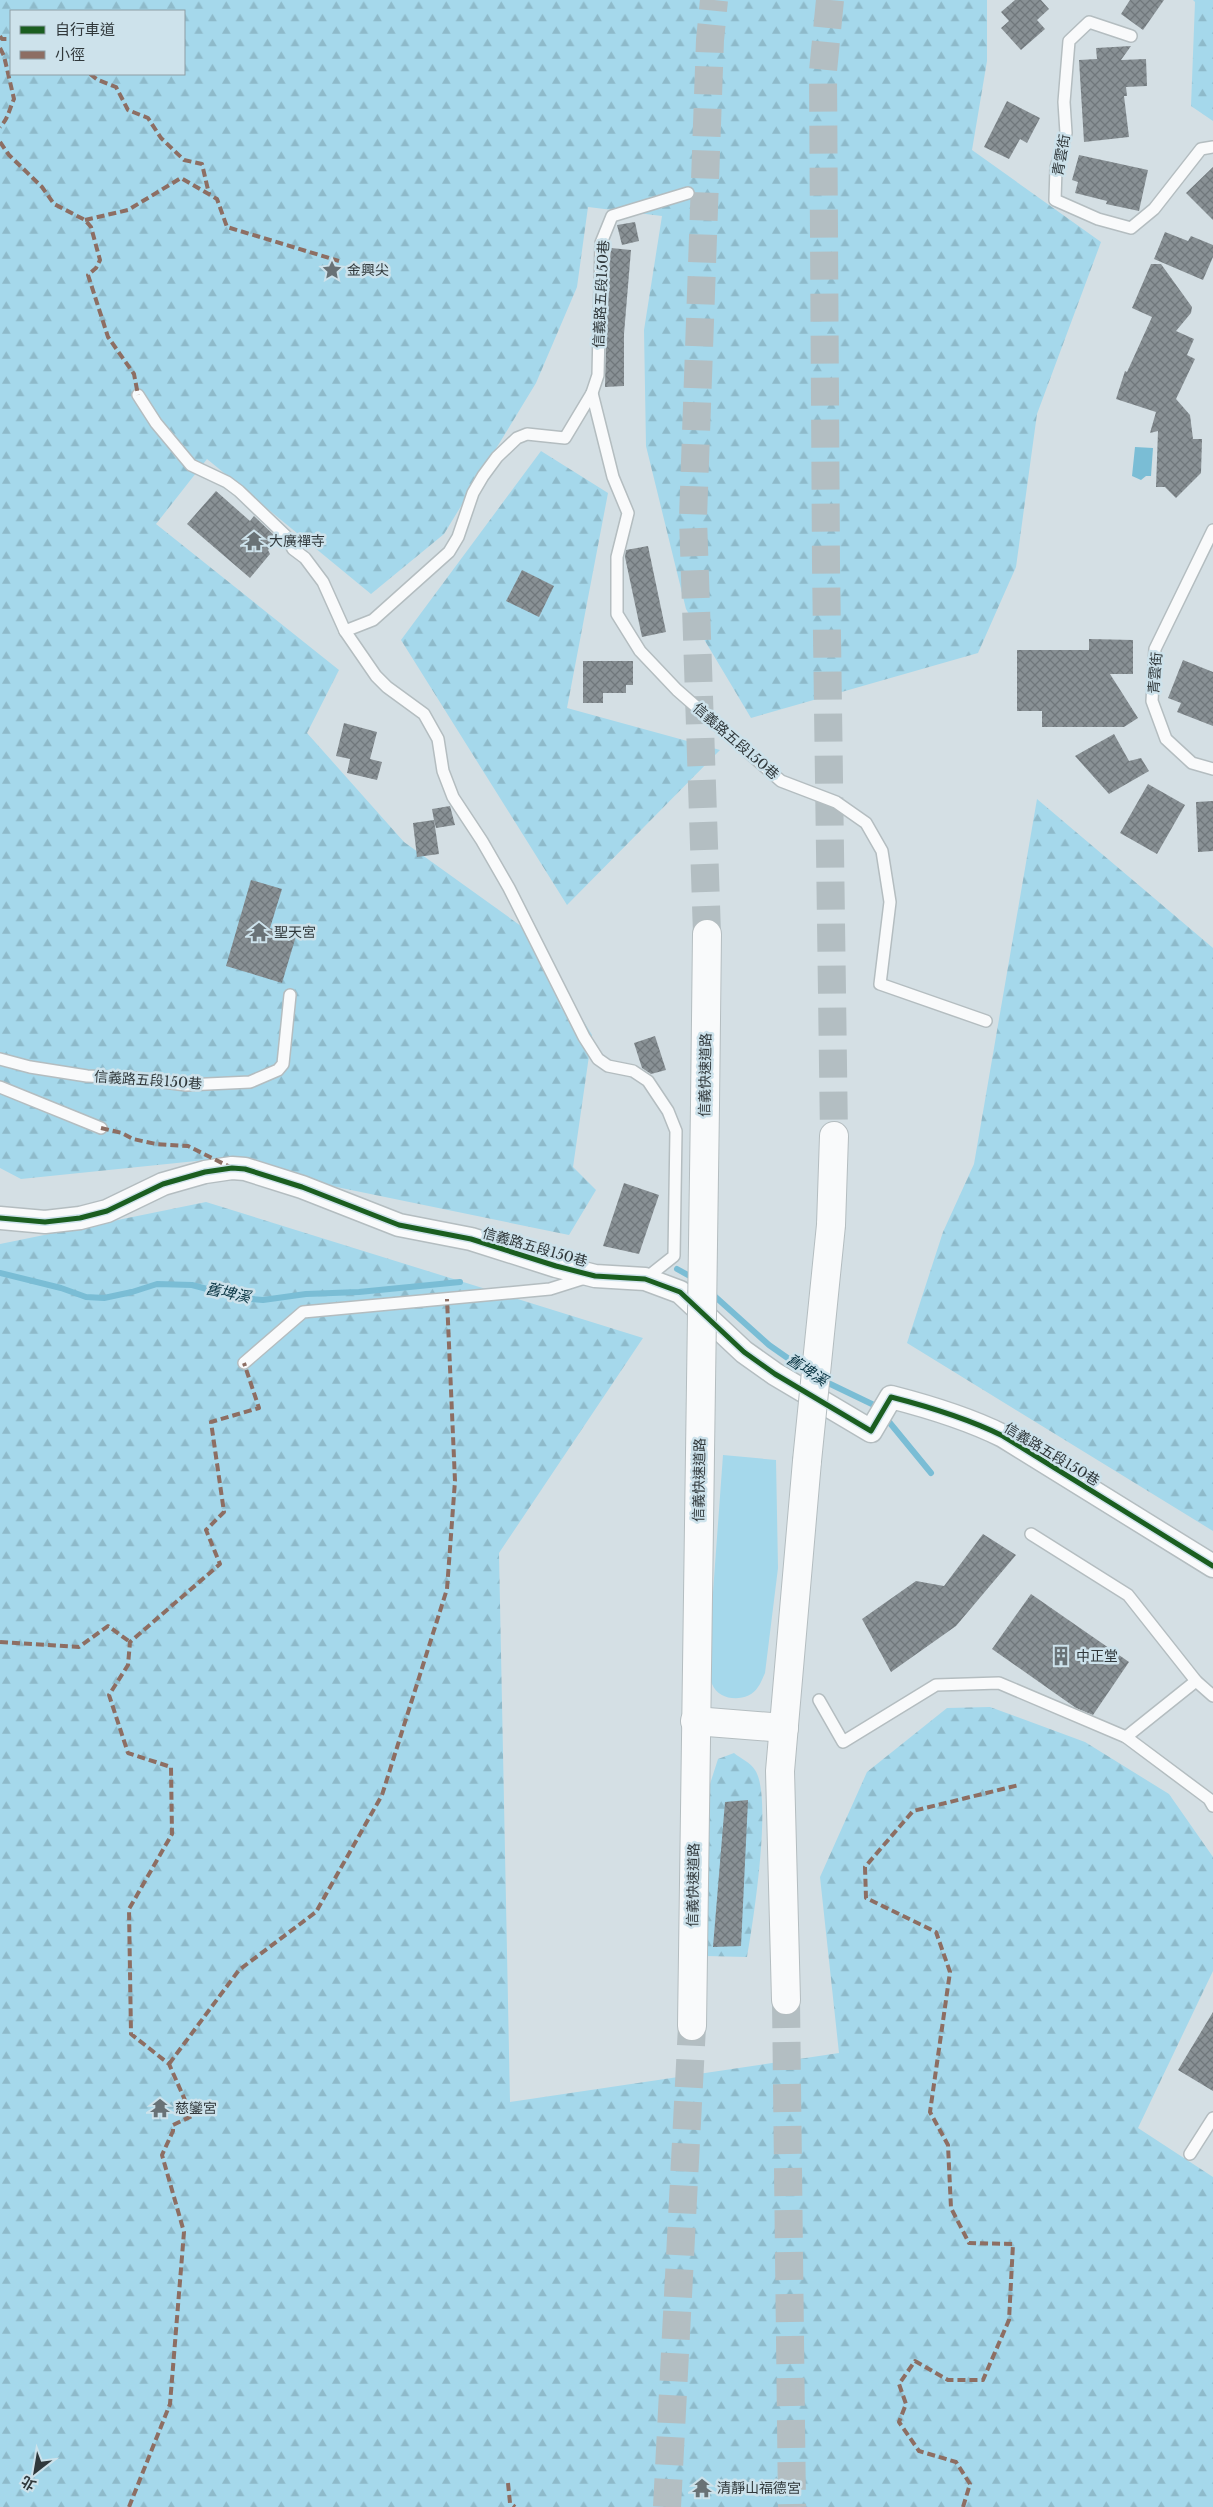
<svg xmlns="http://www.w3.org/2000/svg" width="1213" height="2507" viewBox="0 0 1213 2507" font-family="'Libre Baskerville','Noto Sans TC',serif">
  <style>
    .grass { fill: #a5d8eb }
    .forest { fill: url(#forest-firs); fill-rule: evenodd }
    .water { fill: #7abdd5 }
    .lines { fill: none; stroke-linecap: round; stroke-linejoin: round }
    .stream { stroke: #7abdd5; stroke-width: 6 }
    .building { fill: url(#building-cross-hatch) }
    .trunk-tunnel { stroke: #b3bec2; stroke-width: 28; stroke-dasharray: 28 14; stroke-linecap: butt }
    .service-casing { stroke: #b4bdc0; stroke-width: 14 }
    .minor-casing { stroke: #b4bdc0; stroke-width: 25 }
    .trunk-casing { stroke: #b4bdc0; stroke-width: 30 }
    .service { stroke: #f9fafb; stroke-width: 11 }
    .minor { stroke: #f9fafb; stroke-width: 22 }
    .trunk { stroke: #f9fafb; stroke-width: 28 }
    .trunk-bridge-casing { stroke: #b4bdc0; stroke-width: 30; stroke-linecap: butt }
    .trunk-bridge { stroke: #f9fafb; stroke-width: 28 }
    .quiet { stroke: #8d6e63; stroke-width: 4; stroke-dasharray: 8 4; stroke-linecap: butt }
    .cycleway-casing { stroke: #cde2eb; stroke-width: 8 }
    .cycleway { stroke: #1b5e20; stroke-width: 5 }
    .labels { text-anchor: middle; stroke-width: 5; stroke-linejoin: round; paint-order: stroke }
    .street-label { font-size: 14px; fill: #30383b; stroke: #cde2eb }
    .poi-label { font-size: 14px; fill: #30383b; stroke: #cde2eb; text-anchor: start }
    .water-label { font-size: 15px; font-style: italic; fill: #063240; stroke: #cde2eb }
  </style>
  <defs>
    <pattern id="forest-firs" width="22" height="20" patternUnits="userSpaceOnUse" patternTransform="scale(1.25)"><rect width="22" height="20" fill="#a5d8eb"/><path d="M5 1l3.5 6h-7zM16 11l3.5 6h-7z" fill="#8ebaca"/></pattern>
    <pattern id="building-cross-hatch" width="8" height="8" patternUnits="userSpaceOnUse" patternTransform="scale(1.25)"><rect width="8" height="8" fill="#899195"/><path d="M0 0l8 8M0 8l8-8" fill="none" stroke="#70777b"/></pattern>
  </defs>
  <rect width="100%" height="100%" fill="#d4dfe4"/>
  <path class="grass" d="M723 1455 776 1460 778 1568 765 1673C763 1677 761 1683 758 1687 748 1703 719 1702 712 1684 709 1678 709 1668 708 1661Z"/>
  <g class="forest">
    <path d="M0 0H987V61L972 150 1101 242 1037 414 1016 567 978 653 751 718 686 609 646 446 644 330 662 216 588 207 577 287 536 383 444 534 371 594 207 459 156 524 339 670 307 733 404 842 528 931 592 1035 573 1167 596 1190 569 1235 206 1160 21 1179 0 1168ZM11 11H184V74H11Z"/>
    <path d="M1193 0H1213V121L1191 106 1195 2Z"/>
    <path d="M541 451 608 493 567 708 720 750 567 905 401 640Z"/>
    <path d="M1037 799 1213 948V1531L907 1343 943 1232 974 1164Z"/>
    <path d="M206 1202 643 1338 499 1553 510 2102 839 2053 820 1877 867 1772 947 1708 990 1707 1085 1742 1169 1794 1213 1857V1971L1138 2128 1213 2177V2507H0V1244Z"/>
    <path d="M734 1753C740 1758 751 1763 755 1770 773 1796 753 1923 747 1957L706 1956 710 1784 718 1759Z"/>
  </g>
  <path class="water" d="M1135 447 1153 448 1151 476H1146L1141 480 1132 476Z"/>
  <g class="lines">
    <g class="stream">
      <path d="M677 1269 695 1279"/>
      <path d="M0 1273 61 1288 86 1297 104 1298 132 1292 157 1284 192 1285 241 1298 263 1300 306 1294 359 1292 460 1282"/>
      <path d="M710 1292 769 1345 809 1373"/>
      <path d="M822 1380 876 1406 931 1473"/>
    </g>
  </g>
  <g class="building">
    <path d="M1015 0H1041L1049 9 1037 20 1045 29 1021 50 1001 28 1009 21 1001 12Z"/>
    <path d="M1130 0H1164L1143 30 1121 14Z"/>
    <path d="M1131 46 1121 60 1146 59 1147 86 1126 87 1127 96H1124L1129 137 1084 142 1079 60 1097 59 1096 48Z"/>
    <path d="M1007 101 1040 118 1027 143 1020 139 1009 159 984 147Z"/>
    <path d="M1079 155 1148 170 1139 211 1106 204 1107 201 1075 193 1078 182 1072 180Z"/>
    <path d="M1213 167V220L1186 193Z"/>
    <path d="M635 222 639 241 622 245 617 225Z"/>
    <path d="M1165 232 1188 241 1191 236 1213 245V257L1203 280 1154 259Z"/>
    <path d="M611 248 631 250 624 334V386L605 387 607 291Z"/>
    <path d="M1151 264H1161L1192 307 1191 313 1176 331 1194 339 1187 355 1195 359 1176 399 1190 415 1193 439H1202L1201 473 1176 498 1165 487H1156L1158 431 1150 433 1156 412 1116 399 1125 371 1127 372 1152 317 1132 308Z"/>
    <path d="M216 491 250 521 254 516 277 538 268 550 270 554 250 578 187 524Z"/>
    <path d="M648 546 666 632 642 637 625 557 626 550Z"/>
    <path d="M522 570 554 586 539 617 506 601Z"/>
    <path d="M1089 639 1133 640V674H1110L1138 718 1124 727H1042V711H1017V650H1089Z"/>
    <path d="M1183 660 1213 672V726L1177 712 1181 703 1168 698Z"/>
    <path d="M583 661H633V685H626V693H603V703H583Z"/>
    <path d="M344 723 377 732 370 759 382 762 377 780 347 773 350 759 336 756Z"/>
    <path d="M1114 734 1129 761 1141 758 1149 771 1109 794 1075 756Z"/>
    <path d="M1148 784 1185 805 1157 854 1120 833Z"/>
    <path d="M1213 801V851L1198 852 1196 802Z"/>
    <path d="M450 806 455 825 436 828 434 820 439 854 417 857 413 823 434 820 432 809Z"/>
    <path d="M251 880 282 889 270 928 296 936 282 983 226 966Z"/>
    <path d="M655 1036 666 1070 651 1074 642 1068 634 1043Z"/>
    <path d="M624 1183 659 1195 639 1254 603 1246Z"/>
    <path d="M983 1534 1016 1555 956 1626 891 1672 862 1619 916 1581 944 1586Z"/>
    <path d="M1031 1594 1129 1662 1093 1715 1076 1708 992 1649Z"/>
    <path d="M748 1800 741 1946 713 1947 725 1802Z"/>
    <path d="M1213 2012V2091L1178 2070Z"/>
  </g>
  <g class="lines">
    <g class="trunk-tunnel">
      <path d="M830 0 823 71 826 565 834 1136"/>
      <path d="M707 934 693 518 710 40 714 0"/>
      <path d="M786 2000 792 2507"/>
      <path d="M667 2507 692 2026"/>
    </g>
    <defs>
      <g id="service">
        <path d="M1131 36 1089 22 1069 41 1064 102 1066 133 1056 168 1055 200 1098 219 1131 228 1154 209 1201 149 1213 147"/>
        <path d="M592 393 613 477 628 513 617 557V614L640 651 677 690 781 781 836 802 866 823 882 851 890 902 880 984 986 1021"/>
        <path d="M138 395 156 423 191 465 227 482 239 491 286 536 293 549 305 558 323 582 345 631 376 676 387 687 424 714 438 739 443 771 453 797 482 841 509 888 584 1037 598 1059 608 1066 633 1071 648 1081 668 1111 676 1131 674 1256 645 1279"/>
        <path d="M1213 530 1155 649 1152 701 1166 739 1192 763 1213 769"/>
        <path d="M345 631 373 620 449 552 458 537 473 493 483 476 497 457 517 438 527 434 565 438 592 393 598 375 601 243 612 216 688 193"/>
        <path d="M0 1059 30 1067 87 1076 133 1078 186 1085 250 1082 278 1070 283 1064 290 995"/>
        <path d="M0 1087 101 1128"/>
        <path d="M244 1363 303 1312 550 1289 588 1277"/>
        <path d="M1031 1534 1128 1595 1196 1681 1213 1696"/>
        <path d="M819 1700 843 1742 936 1685 999 1683 1126 1737 1209 1799 1213 1806"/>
        <path d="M1126 1737 1196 1681"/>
        <path d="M1190 2154 1213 2118"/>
      </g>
      <path id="minor" d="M0 1218 45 1222 80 1218 107 1211 163 1184 205 1172 232 1168 245 1169 302 1187 399 1225 471 1239 556 1266 595 1276 645 1279 680 1292 744 1352 775 1374 871 1431 891 1397C930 1407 967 1418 1003 1436L1213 1566"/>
      <g id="trunk">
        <path d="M705 1105 707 934"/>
        <path d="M831 1225 834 1136"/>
        <path d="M695 1721 784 1728"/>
        <path d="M786 2000 780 1771 807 1461"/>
        <path d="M692 2026 700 1453"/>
      </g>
    </defs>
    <use href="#service" class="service-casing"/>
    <use href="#minor" class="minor-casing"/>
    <use href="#trunk" class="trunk-casing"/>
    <use href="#service" class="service"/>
    <use href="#minor" class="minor"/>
    <use href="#trunk" class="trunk"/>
    <defs>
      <g id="trunk-bridge">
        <path d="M700 1453 705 1105"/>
        <path d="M807 1461 831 1225"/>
      </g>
    </defs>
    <use href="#trunk-bridge" class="trunk-bridge-casing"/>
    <use href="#trunk-bridge" class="trunk-bridge"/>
    <g class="quiet">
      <path d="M0 36 2 39H11"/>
      <path d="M0 48 4 56 14 99C9 110 8 119 0 127"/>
      <path d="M90 74 98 80 116 87 128 110 148 118 161 138 184 160 202 164 209 194"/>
      <path d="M0 142 9 155 42 187 54 204 85 220 91 227 100 260 96 268 88 275 108 337 134 374 138 395"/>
      <path d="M85 220 128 210 181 178 217 199 227 227 339 261"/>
      <path d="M101 1128 122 1133 133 1139 156 1144 188 1146 230 1167"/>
      <path d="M0 1642 79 1647 108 1626 130 1642"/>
      <path d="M169 2064 239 1970 316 1912 382 1795 447 1589 455 1481 447 1299"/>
      <path d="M508 2483 510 2503 515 2507"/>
      <path d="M129 2507 170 2404 184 2232 162 2155 173 2131V2125L192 2116 169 2064 131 2034 129 1909 172 1834 171 1767 128 1753 109 1695 128 1665 130 1642 220 1564 206 1530 224 1512 211 1422 259 1408 244 1363"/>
      <path d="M963 2507 970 2484 956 2462 919 2451 899 2422 906 2404 899 2384 915 2361 948 2380H983L1009 2320 1013 2244 969 2243 951 2208 948 2145 930 2112 950 1972 936 1932 866 1898 865 1867 913 1811 1019 1785"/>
    </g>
    <defs>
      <path id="cycleway" d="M0 1218 45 1222 80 1218 107 1211 163 1184 205 1172 232 1168 245 1169 302 1187 399 1225 471 1239 556 1266 595 1276 645 1279 680 1292 744 1352 775 1374 871 1431 891 1397C930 1407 967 1418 1003 1436L1213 1566"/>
    </defs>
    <use href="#cycleway" class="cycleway-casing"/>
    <use href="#cycleway" class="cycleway"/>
  </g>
  <defs>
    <symbol id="sight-bare" viewBox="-9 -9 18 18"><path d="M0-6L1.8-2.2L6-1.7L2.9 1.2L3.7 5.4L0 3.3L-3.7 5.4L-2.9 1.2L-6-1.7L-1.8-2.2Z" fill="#697276" stroke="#cde2eb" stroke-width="2.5" paint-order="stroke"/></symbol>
    <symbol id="temple-bare" viewBox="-9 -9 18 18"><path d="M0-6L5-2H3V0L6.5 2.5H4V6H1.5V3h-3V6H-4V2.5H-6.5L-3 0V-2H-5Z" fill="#697276" stroke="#cde2eb" stroke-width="2.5" paint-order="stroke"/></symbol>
    <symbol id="building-bare" viewBox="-9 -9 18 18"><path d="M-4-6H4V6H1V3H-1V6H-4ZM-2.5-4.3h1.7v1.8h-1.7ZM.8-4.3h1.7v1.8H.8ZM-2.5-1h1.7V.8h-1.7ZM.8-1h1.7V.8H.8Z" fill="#697276" stroke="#cde2eb" stroke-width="2.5" paint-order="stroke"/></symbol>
  </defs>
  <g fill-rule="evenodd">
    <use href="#sight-bare" x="318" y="256" width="28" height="28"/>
    <use href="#temple-bare" x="240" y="527" width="28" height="28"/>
    <use href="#temple-bare" x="245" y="918" width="28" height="28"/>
    <use href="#building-bare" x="1047" y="1642" width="28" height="28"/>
    <use href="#temple-bare" x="146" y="2094" width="28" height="28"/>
    <use href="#temple-bare" x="688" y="2474" width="28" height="28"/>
  </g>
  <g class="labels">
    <g class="street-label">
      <text transform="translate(1061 155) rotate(-80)" y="5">青雲街</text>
      <text transform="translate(601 294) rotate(-87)" y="5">信義路五段150巷</text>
      <text transform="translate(1155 673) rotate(-85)" y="5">青雲街</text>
      <text transform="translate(736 741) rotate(41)" y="5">信義路五段150巷</text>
      <text transform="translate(705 1075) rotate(-89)" y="5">信義快速道路</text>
      <text transform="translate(148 1080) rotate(4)" y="5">信義路五段150巷</text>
      <text transform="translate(535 1247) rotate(16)" y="5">信義路五段150巷</text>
      <text transform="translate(1052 1454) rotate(31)" y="5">信義路五段150巷</text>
      <text transform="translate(699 1480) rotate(-89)" y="5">信義快速道路</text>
      <text transform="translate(693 1885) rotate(-89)" y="5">信義快速道路</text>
    </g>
    <g class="poi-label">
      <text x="347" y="275">金興尖</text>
      <text x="269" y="546">大廣禪寺</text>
      <text x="274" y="937">聖天宮</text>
      <text x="1076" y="1661">中正堂</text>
      <text x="175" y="2113">慈鑾宮</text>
      <text x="717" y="2493">清靜山福德宮</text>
    </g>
    <g class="water-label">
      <text transform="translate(228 1293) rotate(12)" y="5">舊埤溪</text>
      <text transform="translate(807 1370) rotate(33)" y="5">舊埤溪</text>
    </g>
  </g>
  <rect x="10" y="10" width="175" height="65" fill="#cde2eb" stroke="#8e9ea5"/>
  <rect x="20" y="26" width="25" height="8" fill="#1b5e20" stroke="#8e9ea5"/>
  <text x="55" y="35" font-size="15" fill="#30383b">自行車道</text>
  <rect x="20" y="51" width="25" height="8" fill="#8d6e63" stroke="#8e9ea5"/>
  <text x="55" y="60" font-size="15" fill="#30383b">小徑</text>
  <g transform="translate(35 2472) rotate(211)" stroke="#cde2eb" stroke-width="4" paint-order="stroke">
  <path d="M0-4L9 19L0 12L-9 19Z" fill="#30383b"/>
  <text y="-8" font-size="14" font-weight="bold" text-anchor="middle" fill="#30383b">北</text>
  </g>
</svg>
